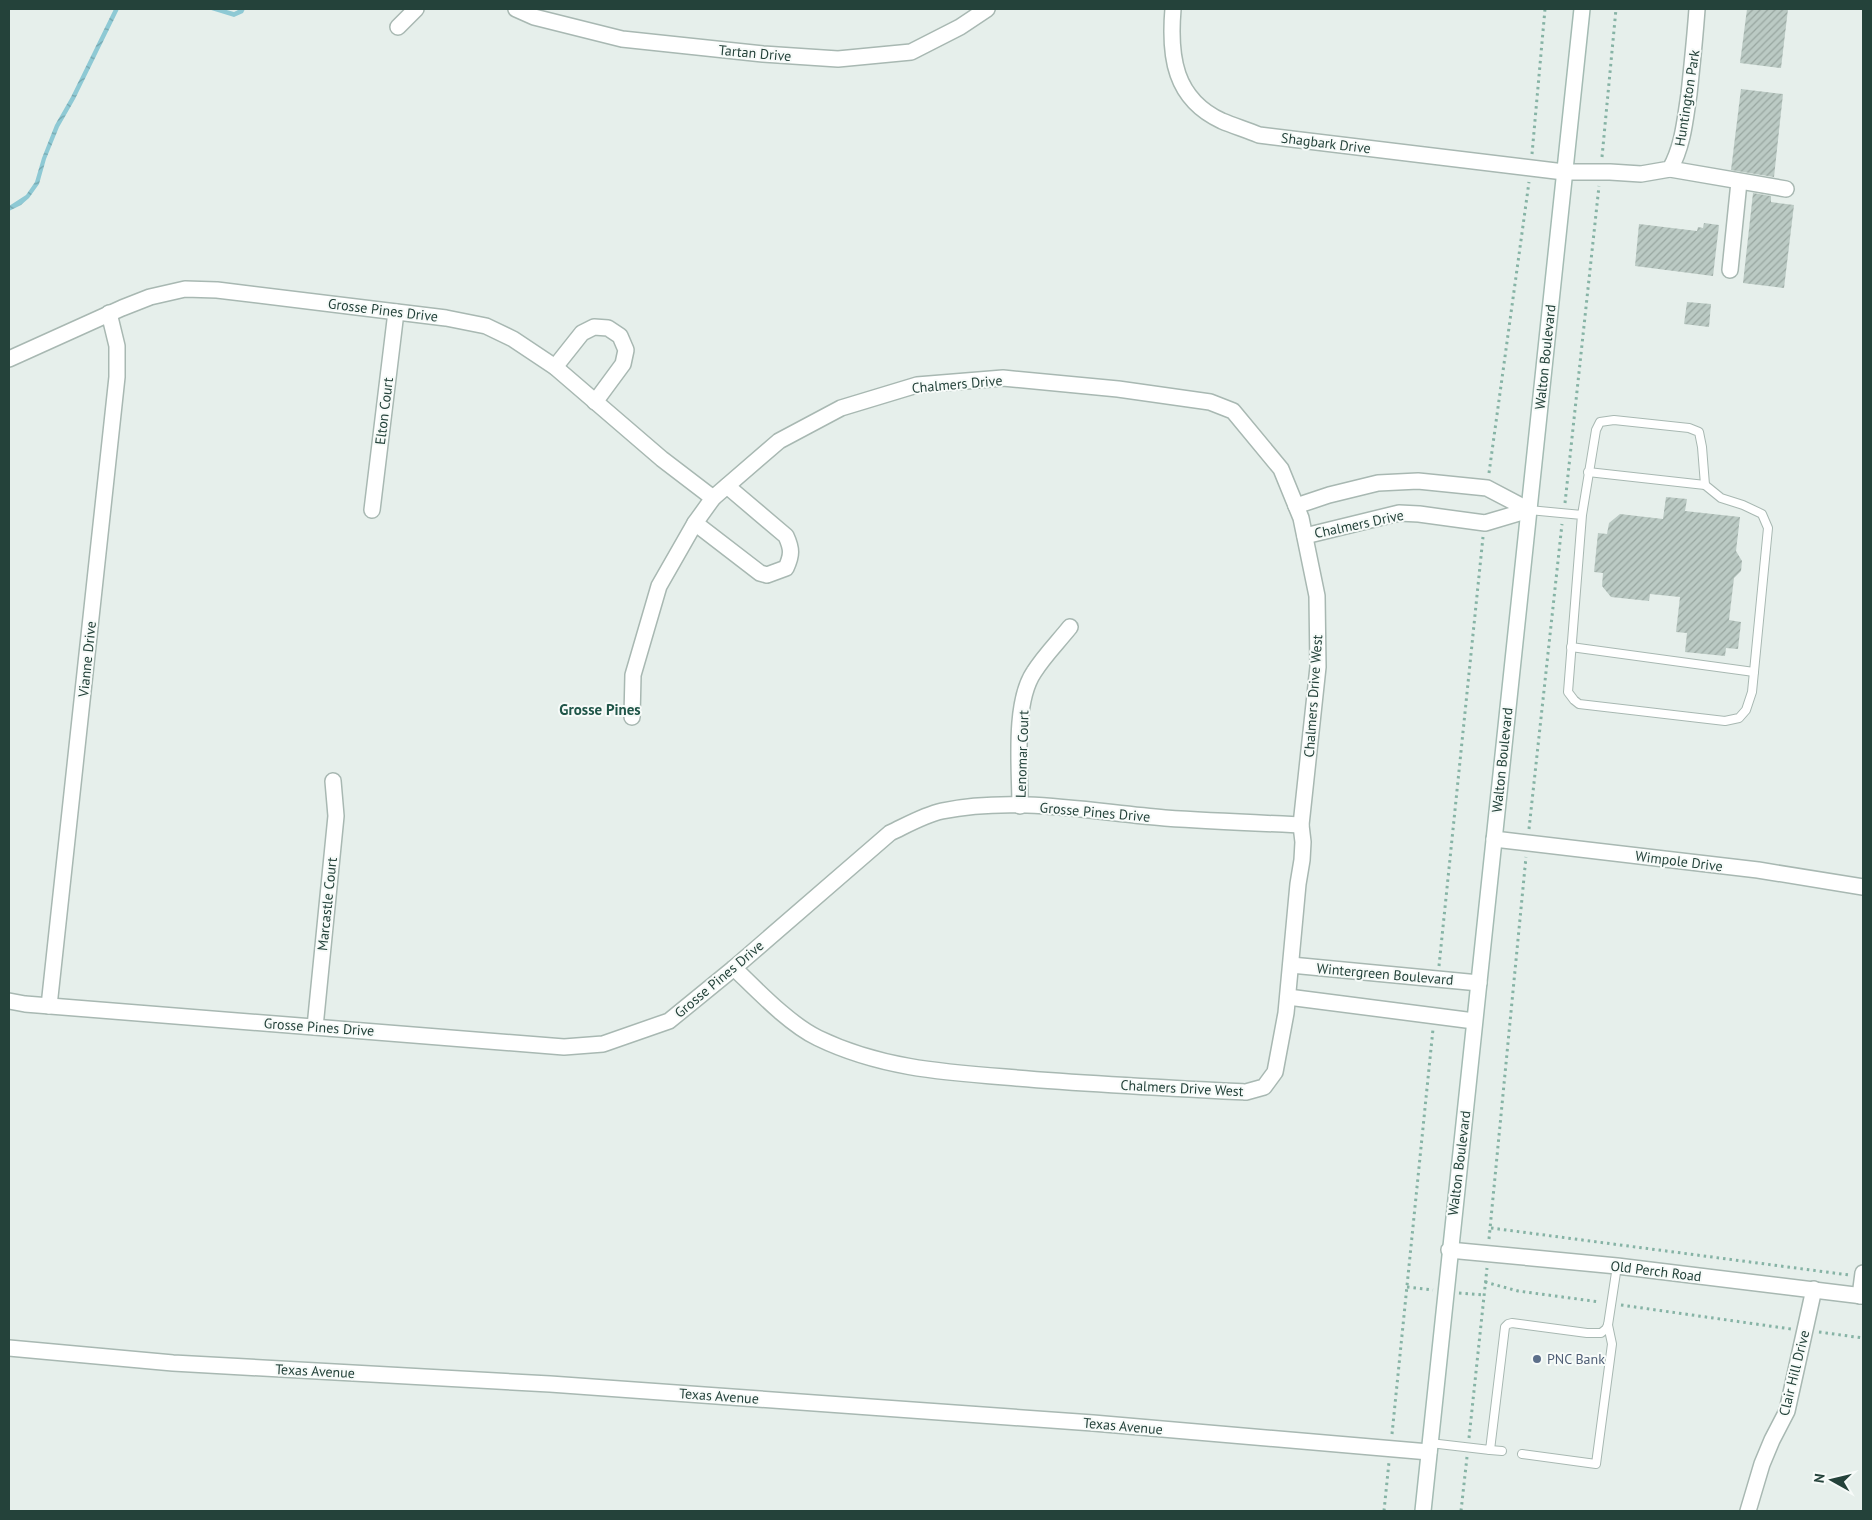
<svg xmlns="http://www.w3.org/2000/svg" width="1872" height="1520" viewBox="0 0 1872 1520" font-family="'PT Sans',sans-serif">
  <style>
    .water { fill: url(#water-waves) }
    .building { fill: url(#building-hatch) }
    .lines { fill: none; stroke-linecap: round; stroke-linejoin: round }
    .service-casing { stroke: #a8b8b2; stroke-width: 10 }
    .minor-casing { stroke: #a8b8b2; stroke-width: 18 }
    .tertiary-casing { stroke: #a8b8b2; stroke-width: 18 }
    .secondary-casing { stroke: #a4bbb3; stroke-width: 18 }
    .path { stroke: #86b3a5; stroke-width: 3; stroke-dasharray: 2.5 4; stroke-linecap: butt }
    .service { stroke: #fff; stroke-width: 8 }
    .minor { stroke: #fff; stroke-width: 15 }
    .tertiary { stroke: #fff; stroke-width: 15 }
    .secondary { stroke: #fff; stroke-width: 15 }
    .service-dot { fill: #5c6f8a; stroke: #f7fbf9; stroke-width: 2 }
    .labels { text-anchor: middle; stroke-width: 4; stroke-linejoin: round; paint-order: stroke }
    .street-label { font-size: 14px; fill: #24423a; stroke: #f7fbf9 }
    .service-label { font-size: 14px; fill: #4e5e75; stroke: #f7fbf9; text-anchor: start }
    .neighbourhood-label { font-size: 15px; font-weight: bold; fill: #1f5548; stroke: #f7fbf9 }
  </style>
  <defs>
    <pattern id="water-waves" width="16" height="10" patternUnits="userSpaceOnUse" patternTransform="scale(1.25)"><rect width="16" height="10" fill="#8ec9d4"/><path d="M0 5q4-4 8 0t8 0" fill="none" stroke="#74a5ad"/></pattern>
    <pattern id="building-hatch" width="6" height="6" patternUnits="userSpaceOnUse" patternTransform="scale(1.25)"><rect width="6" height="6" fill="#bbcac4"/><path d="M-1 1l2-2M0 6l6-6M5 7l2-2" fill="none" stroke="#98a6a0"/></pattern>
  </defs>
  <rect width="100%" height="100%" fill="#e6efeb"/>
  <g class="water">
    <path d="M114 9H119L75 99 59 127 46 159 39 184 29 198 21 205 9 211V206L26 195 35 182 42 158 55 125 71 97Z"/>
    <path d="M208 9H223L234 12 240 9H245L243 13 234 17Z"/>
  </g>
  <g class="building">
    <path d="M1747 9H1788L1781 68 1740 63Z"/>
    <path d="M1741 89 1783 94 1774 177 1731 170Z"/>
    <path d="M1753 193 1771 196V202L1794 205 1784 288 1743 283Z"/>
    <path d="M1704 223 1719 225 1713 276 1635 266 1639 224 1697 231 1698 227 1703 228Z"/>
    <path d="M1687 302 1711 304 1709 327 1684 324Z"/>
    <path d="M1666 497 1687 499 1685 511 1740 517 1736 551 1742 561 1741 571 1734 578 1729 620 1741 622 1738 649 1726 648 1725 656 1685 652 1687 633 1676 632 1680 597 1650 594 1649 601 1611 597 1602 586 1603 573 1594 572 1598 533 1607 534 1609 523 1620 514 1663 519Z"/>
  </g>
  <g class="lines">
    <defs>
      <g id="service">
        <path d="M1588 472 1705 485"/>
        <path d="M1529 510 1582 515 1596 430 1600 422 1614 420 1689 428 1699 432 1702 447 1705 485 1721 498 1743 505 1762 514 1768 528 1752 692 1746 710 1739 718 1725 721 1579 704 1574 700 1568 692 1582 515"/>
        <path d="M1571 647 1754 672"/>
        <path d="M1430 1443 1490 1450 1505 1327 1508 1324 1512 1323 1587 1333H1601L1606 1329 1608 1325 1617 1266"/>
        <path d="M1490 1450 1502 1451"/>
        <path d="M1522 1454 1596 1464 1612 1344 1608 1325"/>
      </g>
      <g id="minor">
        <path d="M516 9 534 17 622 39 763 54 838 59 911 52 960 27 987 9"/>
        <path d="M1173 9C1169 56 1174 99 1222 121 1234 126 1247 130 1259 135L1564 172H1610L1641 174 1670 169C1683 146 1685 120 1689 94 1692 66 1695 37 1697 9"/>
        <path d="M398 27 416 9"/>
        <path d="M1670 169 1786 189"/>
        <path d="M1730 270 1739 182"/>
        <path d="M9 359 122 308 150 297 185 289 217 290 446 318 486 326 513 339 555 367 662 459 713 498"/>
        <path d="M555 367 582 333 594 327 608 328 620 336 626 350 623 364 595 402"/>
        <path d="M1296 506 1329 495 1378 483 1418 481 1487 488 1529 510"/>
        <path d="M372 510 396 312"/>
        <path d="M695 523 760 573 767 575 786 568C792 555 792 549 786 536L727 486"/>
        <path d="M1305 536 1399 513 1419 514 1485 523 1529 510"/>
        <path d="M632 717 633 675 659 586 695 523 713 498 779 441 841 408 917 385 1003 378 1118 389 1210 402 1233 411 1281 469 1301 518 1317 596 1318 667 1301 825 1303 842 1302 860 1298 884 1286 1013 1275 1072 1264 1087 1246 1092C1166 1088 1085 1084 1005 1077 939 1072 878 1067 818 1038 789 1024 757 990 734 968"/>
        <path d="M1020 806C1020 769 1013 703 1034 672 1044 656 1058 642 1070 627"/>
        <path d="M1494 839 1758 870 1863 887"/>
        <path d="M1291 965 1479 983"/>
        <path d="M1288 997 1474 1021"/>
        <path d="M9 1001 25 1004 564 1047 603 1044 669 1021 734 968 890 833C907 825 924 815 942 811 1016 796 1092 812 1165 818 1210 821 1256 823 1301 825"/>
        <path d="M49 1006 117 377V346L109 313"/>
        <path d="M315 1027 336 816 333 781"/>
        <path d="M1860 1296 1863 1273"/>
        <path d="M9 1348 173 1363 550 1384 1093 1423 1429 1452"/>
        <path d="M1748 1511 1762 1464 1772 1440 1787 1411 1814 1289"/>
      </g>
      <path id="tertiary" d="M1449 1250 1617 1266 1863 1296"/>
      <path id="secondary" d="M1423 1511 1582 9"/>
    </defs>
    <use href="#service" class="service-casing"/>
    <use href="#minor" class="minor-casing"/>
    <use href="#tertiary" class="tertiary-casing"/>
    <use href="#secondary" class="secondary-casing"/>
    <g class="path">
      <path d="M1532 154 1545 9"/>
      <path d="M1602 157 1616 9"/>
      <path d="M1489 473 1529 182"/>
      <path d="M1565 503 1599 186"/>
      <path d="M1529 829 1562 524"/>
      <path d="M1439 966 1483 537"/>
      <path d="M1491 1228 1849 1275"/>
      <path d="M1489 1239 1526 857"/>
      <path d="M1485 1282 1518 1291 1600 1302"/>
      <path d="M1407 1287 1433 1290"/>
      <path d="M1459 1293 1484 1295"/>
      <path d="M1621 1305 1791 1329"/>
      <path d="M1819 1332 1863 1338"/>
      <path d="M1392 1434 1433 1029"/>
      <path d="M1469 1438 1487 1268"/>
      <path d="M1384 1511 1389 1462"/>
      <path d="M1461 1511 1467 1457"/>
    </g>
    <use href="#service" class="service"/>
    <use href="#minor" class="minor"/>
    <use href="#tertiary" class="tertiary"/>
    <use href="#secondary" class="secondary"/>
  </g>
  <circle class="service-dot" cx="1537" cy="1359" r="5"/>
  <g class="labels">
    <g class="street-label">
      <text transform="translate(755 53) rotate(5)" y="5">Tartan Drive</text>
      <text transform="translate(1687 98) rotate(-81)" y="5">Huntington Park</text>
      <text transform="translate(1326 143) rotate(7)" y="5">Shagbark Drive</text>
      <text transform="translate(383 310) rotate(7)" y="5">Grosse Pines Drive</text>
      <text transform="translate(1545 357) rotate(-84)" y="5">Walton Boulevard</text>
      <text transform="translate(957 384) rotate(-5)" y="5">Chalmers Drive</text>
      <text transform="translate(384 411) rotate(-83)" y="5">Elton Court</text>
      <text transform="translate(1359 524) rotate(-12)" y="5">Chalmers Drive</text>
      <text transform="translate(87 659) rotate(-84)" y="5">Vianne Drive</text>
      <text transform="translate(1313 696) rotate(-86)" y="5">Chalmers Drive West</text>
      <text transform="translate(1022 754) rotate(-88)" y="5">Lenomar Court</text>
      <text transform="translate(1502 760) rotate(-84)" y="5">Walton Boulevard</text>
      <text transform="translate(1095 812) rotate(5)" y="5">Grosse Pines Drive</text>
      <text transform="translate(1679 861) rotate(7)" y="5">Wimpole Drive</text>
      <text transform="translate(327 904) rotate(-84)" y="5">Marcastle Court</text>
      <text transform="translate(1385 974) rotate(5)" y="5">Wintergreen Boulevard</text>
      <text transform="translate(719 979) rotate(-40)" y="5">Grosse Pines Drive</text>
      <text transform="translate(319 1027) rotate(4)" y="5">Grosse Pines Drive</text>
      <text transform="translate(1182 1088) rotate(3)" y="5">Chalmers Drive West</text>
      <text transform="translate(1459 1163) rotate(-83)" y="5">Walton Boulevard</text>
      <text transform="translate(1656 1271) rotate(7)" y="5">Old Perch Road</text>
      <text transform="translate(315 1371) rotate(3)" y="5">Texas Avenue</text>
      <text transform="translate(1794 1373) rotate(-76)" y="5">Clair Hill Drive</text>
      <text transform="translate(719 1396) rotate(4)" y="5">Texas Avenue</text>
      <text transform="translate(1123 1426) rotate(5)" y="5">Texas Avenue</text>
    </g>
    <g class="service-label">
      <text x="1547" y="1364">PNC Bank</text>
    </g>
    <g class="neighbourhood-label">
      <text x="600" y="715">Grosse Pines</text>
    </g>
  </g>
  <rect width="1872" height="1520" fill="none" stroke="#24423a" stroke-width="20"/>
  <g transform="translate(1832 1480) rotate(278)" stroke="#f7fbf9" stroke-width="4" paint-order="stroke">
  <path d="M0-4L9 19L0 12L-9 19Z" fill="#24423a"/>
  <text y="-8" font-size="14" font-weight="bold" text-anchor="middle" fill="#24423a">N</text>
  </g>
</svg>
